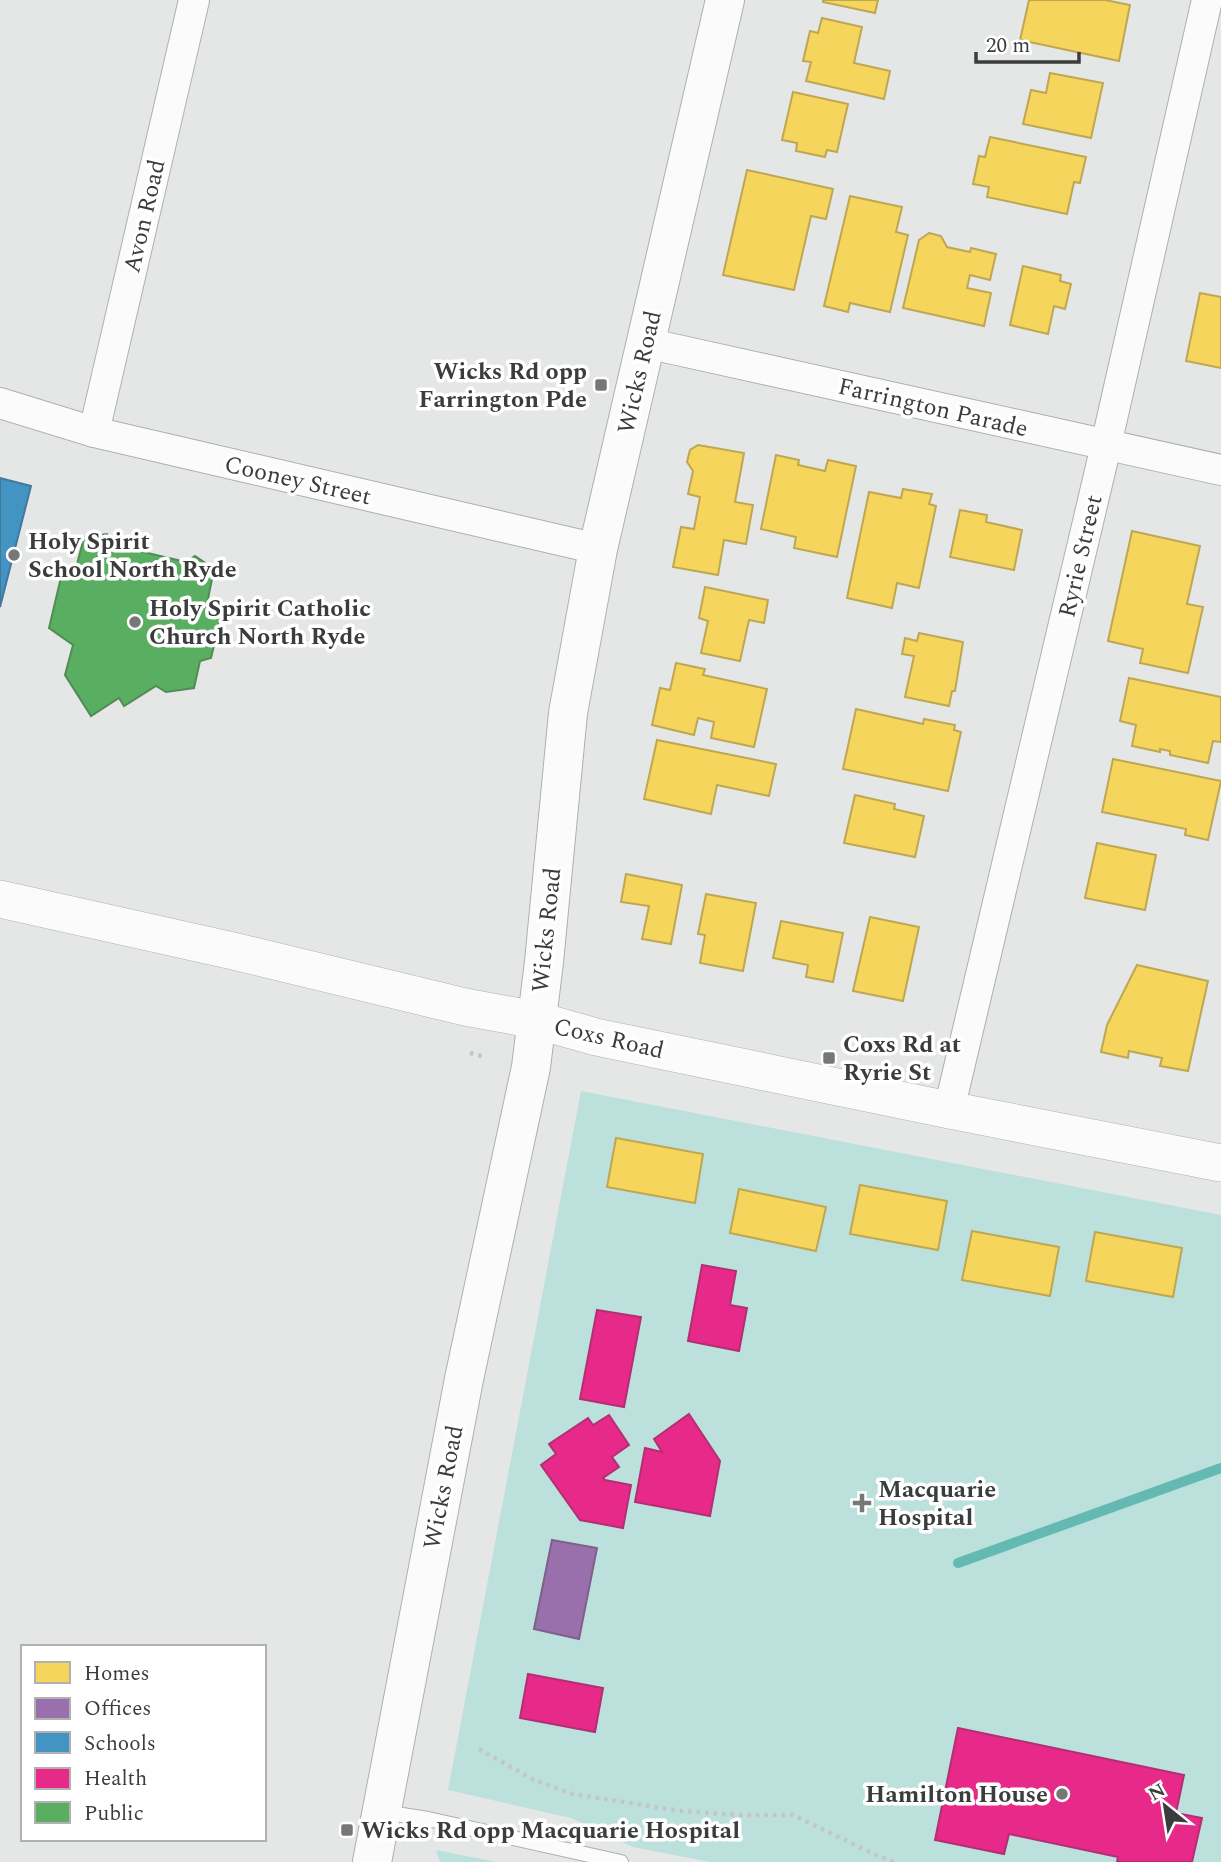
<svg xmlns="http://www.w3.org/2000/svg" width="1221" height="1862" viewBox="0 0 1221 1862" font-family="Spectral,serif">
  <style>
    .grass { fill: #bce0dc }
    .homes { fill: #f6d55c; stroke: #bea753; stroke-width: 2 }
    .offices { fill: #9970ab; stroke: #7d618a; stroke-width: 2 }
    .schools { fill: #4393c3; stroke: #41799b; stroke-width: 2 }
    .health { fill: #e7298a; stroke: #b32f73; stroke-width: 2 }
    .public { fill: #5aae61; stroke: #518c56; stroke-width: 2 }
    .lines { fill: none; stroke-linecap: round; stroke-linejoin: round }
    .stream { stroke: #64b9b2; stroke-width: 10 }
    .service-casing { stroke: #aeb0af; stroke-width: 16 }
    .minor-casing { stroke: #aeb0af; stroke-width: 32 }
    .tertiary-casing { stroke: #aeb0af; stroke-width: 38 }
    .secondary-casing { stroke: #aeb0af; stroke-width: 40 }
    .path { stroke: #c4c6c6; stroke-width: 4.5; stroke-dasharray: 3.5 5; stroke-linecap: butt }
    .service { stroke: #fbfbfb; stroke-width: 14 }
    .minor { stroke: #fbfbfb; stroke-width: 30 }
    .tertiary { stroke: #fbfbfb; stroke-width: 37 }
    .secondary { stroke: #fbfbfb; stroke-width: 38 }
    .poi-dot { fill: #767878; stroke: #fff; stroke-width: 2.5 }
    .labels { text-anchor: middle; stroke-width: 7; stroke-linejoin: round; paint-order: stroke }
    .street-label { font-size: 24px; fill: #3b3d3d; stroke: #fff }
    .poi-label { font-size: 24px; font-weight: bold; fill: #3b3d3d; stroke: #fff; text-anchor: start }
  </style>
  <rect width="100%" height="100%" fill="#e5e7e6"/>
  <g class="grass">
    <path d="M581 1091 1221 1215V1862H710L633 1847 571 1818 448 1790Z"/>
    <path d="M436 1850 497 1862H440Z"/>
  </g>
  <g class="homes">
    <path d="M823 0H878L875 13 823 2Z"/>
    <path d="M1029 0H1105L1130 5 1119 61 1020 40Z"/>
    <path d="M822 18 862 27 854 63 890 71 884 99 806 81 811 62 803 61 810 31 818 33Z"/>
    <path d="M1050 73 1103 83 1091 138 1023 124 1031 90 1046 93Z"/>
    <path d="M793 92 848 104 837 152 827 150 825 157 796 151 797 143 782 140Z"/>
    <path d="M990 137 1086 157 1080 183 1074 182 1067 214 987 197 989 187 973 184 979 156 985 157Z"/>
    <path d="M747 170 833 189 826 219 811 216 794 290 723 275Z"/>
    <path d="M850 196 902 207 896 232 908 235 890 312 850 303 848 312 824 306Z"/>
    <path d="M929 233 941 236 947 247 970 252 971 248 996 254 990 280 970 275 967 288 991 293 984 326 903 308 919 240Z"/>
    <path d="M1023 266 1061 275 1060 281 1071 284 1065 309 1054 306 1048 334 1010 325Z"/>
    <path d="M1200 293 1221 297V368L1186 361Z"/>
    <path d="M698 445 744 453 735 502 753 505 746 544 724 540 718 575 673 567 681 527 694 529 700 497 688 494 693 471 687 462 690 450Z"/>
    <path d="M776 455 799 460 798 465 825 471 828 460 856 466 837 557 794 548 796 537 761 529Z"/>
    <path d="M903 489 932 494 929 504 936 506 919 588 897 583 892 608 847 598 869 492 901 498Z"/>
    <path d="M960 510 987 515 986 522 1022 530 1014 570 950 557Z"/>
    <path d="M1132 531 1200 546 1187 604 1203 607 1188 673 1140 663 1143 649 1108 641Z"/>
    <path d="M705 587 768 600 764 623 749 620 740 661 701 653 708 621 699 618Z"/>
    <path d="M919 633 963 642 955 691H952L949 706 905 697 914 656 902 654 905 638 917 641Z"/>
    <path d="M676 663 705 669 703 675 767 689 754 747 711 738 714 722 698 718 694 735 652 725 660 688 670 690Z"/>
    <path d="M1129 678 1221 697V742L1213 741 1208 763 1170 755V751L1160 749V752L1132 746 1136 725 1120 721Z"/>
    <path d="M856 709 923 724 924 719 955 725 954 730 961 732 948 791 843 769Z"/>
    <path d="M657 740 776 764 769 796 717 785 711 814 644 799Z"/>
    <path d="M1113 759 1221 781 1208 840 1185 835 1186 829 1102 812Z"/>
    <path d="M855 795 895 804 894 809 924 816 915 857 844 843Z"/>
    <path d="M1097 843 1156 855 1145 910 1085 898Z"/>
    <path d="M626 874 682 885 671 944 642 939 649 906 621 902Z"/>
    <path d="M706 894 756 903 743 971 700 963 705 935 698 934Z"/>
    <path d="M870 917 919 927 903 1001 853 991Z"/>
    <path d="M781 921 843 933 833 982 806 977 808 965 773 958Z"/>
    <path d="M1137 965 1208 981 1188 1071 1160 1066 1162 1058 1129 1051 1128 1058 1101 1052 1107 1025Z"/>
    <path d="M616 1138 703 1154 695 1203 607 1187Z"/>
    <path d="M860 1185 947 1201 938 1250 850 1234Z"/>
    <path d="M739 1189 826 1207 816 1251 730 1233Z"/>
    <path d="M972 1231 1059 1247 1050 1296 962 1280Z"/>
    <path d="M1095 1232 1182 1248 1173 1297 1086 1281Z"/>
  </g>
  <path class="offices" d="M552 1540 597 1548 579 1639 534 1629Z"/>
  <path class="schools" d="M0 478 31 486 0 607Z"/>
  <g class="health">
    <path d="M702 1265 736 1271 730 1305 747 1308 739 1351 688 1341Z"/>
    <path d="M597 1310 641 1317 624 1407 580 1399Z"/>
    <path d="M689 1414 720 1461 710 1516 635 1502 645 1448 662 1452 654 1439Z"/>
    <path d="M609 1415 629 1445 612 1457 619 1467 603 1478 605 1480 631 1485 623 1528 580 1520 541 1465 556 1454 549 1444 588 1418 593 1425Z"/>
    <path d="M528 1674 603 1688 595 1732 520 1718Z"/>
    <path d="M958 1728 1184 1775 1176 1813 1202 1818 1192 1862H1117L1118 1857 1009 1834 1004 1854 935 1840Z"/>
  </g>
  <path class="public" d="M107 534 113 545 186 562 195 556 214 569 207 604 221 616 211 658 200 661 194 688 166 692 156 686 124 706 119 698 91 716 65 675 73 645 49 628 62 573 74 576 84 537Z"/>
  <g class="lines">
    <path class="stream" d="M958 1563 1221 1468"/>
    <defs>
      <path id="service" d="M383 1812 428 1819 621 1862"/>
      <g id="minor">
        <path d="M646 343 1221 470"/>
        <path d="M0 403 94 432 598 549"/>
        <path d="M94 432 194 0"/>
        <path d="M949 1110 1101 467 1207 0"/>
      </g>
      <path id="tertiary" d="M0 899 233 951 465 1007 536 1020 596 1037 949 1110 1221 1163"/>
      <path id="secondary" d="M372 1862 464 1379 531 1067 544 962 568 713 598 549 725 0"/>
    </defs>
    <use href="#service" class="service-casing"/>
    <use href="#minor" class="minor-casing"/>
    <use href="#tertiary" class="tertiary-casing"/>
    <use href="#secondary" class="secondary-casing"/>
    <g class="path">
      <path d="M470 1053 485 1057"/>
      <path d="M479 1749 534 1780 573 1794 681 1811 737 1815H793L878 1856 894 1862"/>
    </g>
    <use href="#service" class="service"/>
    <use href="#minor" class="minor"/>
    <use href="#tertiary" class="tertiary"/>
    <use href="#secondary" class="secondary"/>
  </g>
  <g class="poi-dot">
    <rect x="594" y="378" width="14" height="14" rx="3.5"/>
    <circle cx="14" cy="555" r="7"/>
    <circle cx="135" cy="622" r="7"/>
    <rect x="822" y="1051" width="14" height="14" rx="3.5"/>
    <path d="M858.5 1492.5h7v7h7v7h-7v7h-7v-7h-7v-7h7z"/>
    <circle cx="1062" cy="1794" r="7"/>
    <rect x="340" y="1823" width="14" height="14" rx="3.5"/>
  </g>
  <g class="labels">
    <g class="street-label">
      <text transform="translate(144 216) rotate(-77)" y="8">Avon Road</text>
      <text transform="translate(639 372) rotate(-77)" y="8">Wicks Road</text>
      <text transform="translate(933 407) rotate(13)" y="8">Farrington Parade</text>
      <text transform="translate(298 480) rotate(13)" y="8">Cooney Street</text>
      <text transform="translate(1080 556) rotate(-77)" y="8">Ryrie Street</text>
      <text transform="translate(546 930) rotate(-84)" y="8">Wicks Road</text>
      <text transform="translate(609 1038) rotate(13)" y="8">Coxs Road</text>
      <text transform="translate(443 1487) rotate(-79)" y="8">Wicks Road</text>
    </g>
    <g class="poi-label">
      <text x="587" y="379" text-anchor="end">Wicks Rd opp<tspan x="587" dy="28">Farrington Pde</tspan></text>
      <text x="28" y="549">Holy Spirit<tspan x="28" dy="28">School North Ryde</tspan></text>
      <text x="149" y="616">Holy Spirit Catholic<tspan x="149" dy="28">Church North Ryde</tspan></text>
      <text x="843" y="1052">Coxs Rd at<tspan x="843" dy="28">Ryrie St</tspan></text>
      <text x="878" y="1497">Macquarie<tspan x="878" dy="28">Hospital</tspan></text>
      <text x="1048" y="1802" text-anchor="end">Hamilton House</text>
      <text x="361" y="1838">Wicks Rd opp Macquarie Hospital</text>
    </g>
  </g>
  <rect x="21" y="1645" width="245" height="196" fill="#ffffff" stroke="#b1b1b1" stroke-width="2"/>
  <rect x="35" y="1662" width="35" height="21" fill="#f6d55c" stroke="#b1b1b1" stroke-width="2"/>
  <text x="84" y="1680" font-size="21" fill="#3b3d3d">Homes</text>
  <rect x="35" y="1698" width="35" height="21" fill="#9970ab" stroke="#b1b1b1" stroke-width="2"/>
  <text x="84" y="1715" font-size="21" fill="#3b3d3d">Offices</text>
  <rect x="35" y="1732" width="35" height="21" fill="#4393c3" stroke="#b1b1b1" stroke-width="2"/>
  <text x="84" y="1750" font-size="21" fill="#3b3d3d">Schools</text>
  <rect x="35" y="1768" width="35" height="21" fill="#e7298a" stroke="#b1b1b1" stroke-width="2"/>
  <text x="84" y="1785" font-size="21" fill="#3b3d3d">Health</text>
  <rect x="35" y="1802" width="35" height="21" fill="#5aae61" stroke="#b1b1b1" stroke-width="2"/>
  <text x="84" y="1820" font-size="21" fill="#3b3d3d">Public</text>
  <g transform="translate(1165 1806) rotate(330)" stroke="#ffffff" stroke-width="5" paint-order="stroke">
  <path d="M0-5L12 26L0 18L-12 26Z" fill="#3b3d3d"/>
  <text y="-10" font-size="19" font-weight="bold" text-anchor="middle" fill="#3b3d3d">N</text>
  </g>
  <path d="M976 52v10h103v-10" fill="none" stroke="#3b3d3d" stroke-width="3.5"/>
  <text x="986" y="52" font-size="21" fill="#3b3d3d" stroke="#ffffff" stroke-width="5" paint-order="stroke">20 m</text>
</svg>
